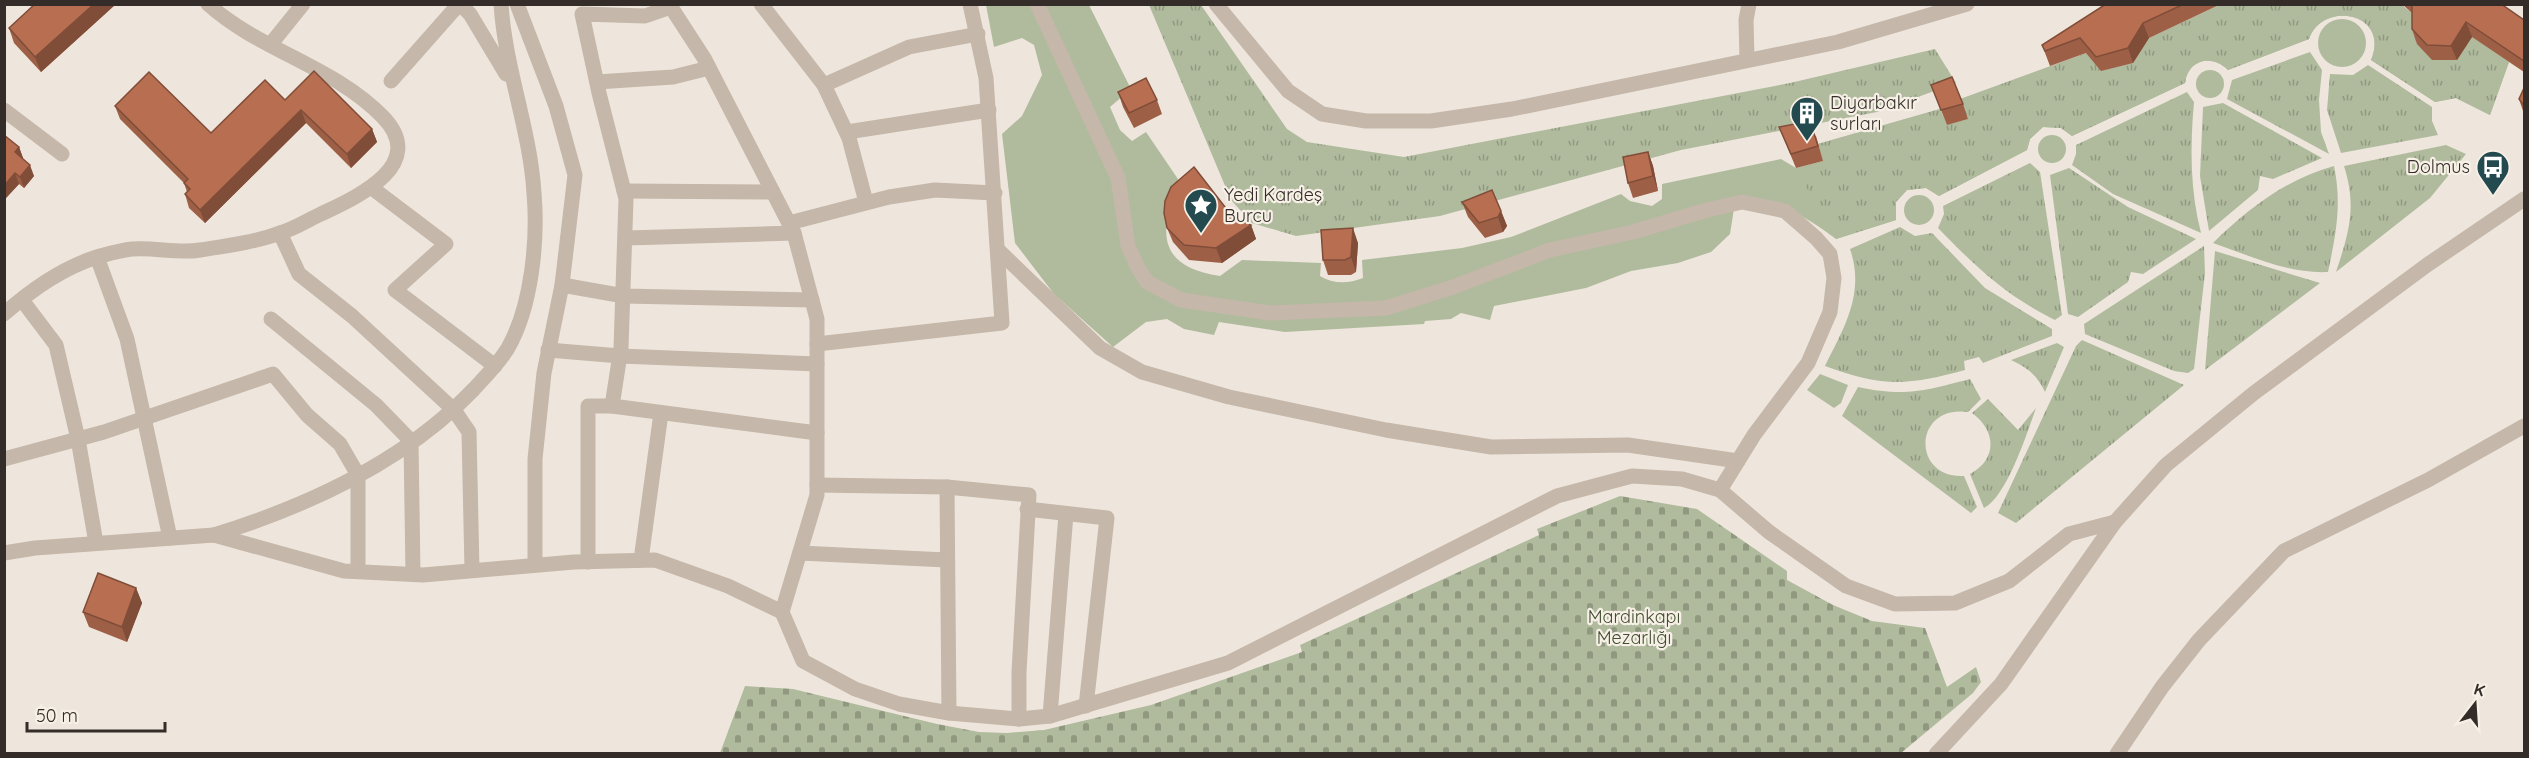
<svg xmlns="http://www.w3.org/2000/svg" width="2529" height="758" viewBox="0 0 2529 758" font-family="Quicksand,sans-serif">
  <style>
    .grass { fill: #b0bb9d }
    .cemetery { fill: url(#cemetery-stones) }
    .park { fill: url(#park-tufts) }
    .lines { fill: none; stroke-linecap: round; stroke-linejoin: round }
    .minor { stroke: #c5b7a9; stroke-width: 15 }
    .wall { fill: #9d5f46 }
    .shaded-wall { fill: #804d39 }
    .building { fill: #b76e51; stroke: #804d39; stroke-width: 1.5 }
    .labels { text-anchor: middle; stroke-width: 4.5; stroke-linejoin: round; paint-order: stroke }
    .poi-label { font-size: 18px; fill: #332c28; stroke: #f7f0e7; text-anchor: start }
    .park-label { font-size: 18px; fill: #414e2f; stroke: #f7f0e7 }
  </style>
  <defs>
    <pattern id="cemetery-stones" width="16" height="16" patternUnits="userSpaceOnUse" patternTransform="scale(1.5)"><rect width="16" height="16" fill="#b0bb9d"/><path d="M2 7V4a2 2 0 0 1 4 0v3zM10 15v-3a2 2 0 0 1 4 0v3z" fill="#909880"/></pattern>
    <pattern id="park-tufts" width="24" height="20" patternUnits="userSpaceOnUse" patternTransform="scale(1.5)"><rect width="24" height="20" fill="#b0bb9d"/><path d="M3 7l-1-3M5 7V3M7 7l1-3M15 17l-1-3M17 17v-4M19 17l1-3" fill="none" stroke="#909880"/></pattern>
  </defs>
  <rect width="100%" height="100%" fill="#eee6dc"/>
  <g class="grass">
    <path d="M986 5H1089L1131 89 1110 107 1120 130 1132 141 1146 132 1180 182C1157 232 1158 267 1220 276L1242 260 1321 263 1320 276C1333 284 1348 284 1363 278L1362 260 1462 248 1511 237 1621 194 1630 201 1652 206 1662 199V184L1781 159 1796 168 1823 161 1818 144 1940 109 1947 125 1968 119 2086 53 2133 63 2149 38 2219 5H2402L2457 60 2472 37 2509 62 2490 115 2456 98 2435 102 2371 60C2391 12 2322 0 2309 39L2228 70C2212 54 2188 59 2185 83L2072 136 2061 128 2043 127 2030 139 2027 150 1939 196 1926 188 1907 190 1896 202V220L1836 239C1798 211 1782 204 1736 196L1730 234 1711 252 1678 263 1631 271 1586 288 1494 306 1490 320 1461 313 1451 319 1425 321 1424 324 1285 332 1219 322 1214 335 1184 329 1167 319 1146 322 1113 347 1054 294 1015 243 1002 134 1022 116 1042 75 1034 45 1022 38 994 47Z"/>
    <circle cx="2342" cy="43" r="24"/>
    <circle cx="2210" cy="84" r="14"/>
    <circle cx="2052" cy="149" r="14"/>
    <circle cx="1919" cy="210" r="15"/>
    <path d="M1820 374 1848 385 1841 403 1834 408 1807 390Z"/>
  </g>
  <path class="cemetery" d="M1620 496 1697 509 1787 571V580L1833 605 1872 621 1925 628 1947 687 1976 667 1981 682 1973 693 1901 753H720L745 686 793 689 937 724 979 732 1007 733 1044 730 1151 705 1302 652 1300 645 1539 535 1537 529Z"/>
  <g class="park">
    <path d="M1149 5H1201L1287 129 1307 142 1404 157 1790 83 1935 49 1956 83 1877 112 1681 150 1440 216 1296 236 1252 223 1231 200Z"/>
    <path d="M2221 5H2402L2417 17 2457 60 2472 37 2509 62 2490 115 2456 98 2435 102 2371 60C2391 12 2322 0 2309 39L2228 70C2212 54 2188 59 2185 83L2072 136 2061 128 2043 127 2030 139 2027 150 1939 196 1926 188 1907 190 1896 202V220L1836 239 1796 169 1823 161 1818 144 1940 109 1947 125 1968 119 1960 99 2086 53 2102 71 2133 63 2149 38Z"/>
    <path d="M2310 52 2322 70 2319 100 2321 132 2329 154 2227 99 2232 80Z"/>
    <path d="M2368 65 2432 107V121L2438 135 2341 153 2327 110 2330 74 2353 75Z"/>
    <path d="M2187 92 2194 102C2190 147 2190 190 2201 233L2113 194 2072 165 2076 154V145Z"/>
    <path d="M2223 103 2322 158 2273 179 2260 176 2258 190 2209 231 2200 176 2203 107Z"/>
    <path d="M2446 145 2466 154 2430 198 2336 272C2349 233 2357 207 2344 166Z"/>
    <path d="M2030 163 2040 172 2062 315 2055 320C2005 295 1977 268 1938 228L1944 214 1943 206Z"/>
    <path d="M2334 166C2342 204 2336 234 2328 272 2288 274 2251 256 2213 243 2249 208 2285 180 2334 166Z"/>
    <path d="M2069 168 2128 207 2196 239 2143 274 2131 272 2128 282 2078 317 2068 314 2050 175Z"/>
    <path d="M1900 227 1915 236 1932 233 1985 288 2052 329V336L1983 363 1979 357 1964 361 1965 370C1907 386 1881 387 1825 366 1845 326 1865 293 1850 249Z"/>
    <path d="M2204 246 2205 273 2194 369 2188 373 2174 371 2085 334 2084 324Z"/>
    <path d="M2215 251 2320 283 2205 370Z"/>
    <path d="M2082 340 2184 385 2016 523 1998 513 2076 346Z"/>
    <path d="M2057 343 2064 347 2045 392C2037 375 2028 368 2011 360Z"/>
    <path d="M1970 379 1981 399 1968 412C1913 404 1911 479 1964 476L1977 507 1971 513 1842 416 1858 387C1905 397 1924 391 1970 379Z"/>
    <path d="M1988 399 2018 430 2036 408C2027 433 2007 496 1984 508L1970 474C1997 460 1997 431 1972 413Z"/>
  </g>
  <g class="lines">
    <g class="minor">
      <path d="M460 4 470 14 506 74"/>
      <path d="M517 4 556 106 575 175 562 285"/>
      <path d="M669 4 704 58 794 233 817 319V495L782 612 803 661 855 689 899 704 949 713 1019 719 1050 716 1228 663 1557 496 1632 476 1682 479 1720 490 1769 532 1846 586 1895 604 1955 603 2009 581 2069 534 2115 522"/>
      <path d="M761 4 824 85"/>
      <path d="M1037 4 1118 178 1128 246 1138 268 1147 282 1181 300 1270 313 1386 308 1453 287 1550 250 1633 232 1707 210 1742 202 1785 211 1816 238 1830 254 1834 278 1830 312 1808 363 1754 435 1720 490"/>
      <path d="M1216 4 1288 91 1322 114 1366 121H1431L1512 109 1838 42 1967 4"/>
      <path d="M671 7 645 16 582 14 599 93 626 199 621 348 612 406 817 433"/>
      <path d="M270 45 303 4"/>
      <path d="M1747 59 1746 20 1749 4"/>
      <path d="M391 81 459 4"/>
      <path d="M597 82 673 77 709 68"/>
      <path d="M4 110 62 154"/>
      <path d="M847 132 989 110"/>
      <path d="M372 188 446 244 395 290 495 366"/>
      <path d="M624 191 773 192"/>
      <path d="M866 202 849 138 824 85 909 47 978 34"/>
      <path d="M789 223 889 197 935 190 995 193"/>
      <path d="M280 233 299 274 352 316 454 410 469 432 472 570"/>
      <path d="M627 238 794 233"/>
      <path d="M998 250 1100 348 1142 372 1229 397 1386 430 1491 447 1628 445 1738 461"/>
      <path d="M97 257 127 339 170 538"/>
      <path d="M22 300 56 345 78 439 96 543"/>
      <path d="M4 314C32 289 62 268 97 257 108 254 121 250 132 249 155 247 178 254 200 250 226 246 256 242 280 233 294 229 308 220 321 214 357 197 429 165 383 117 334 66 260 51 208 4"/>
      <path d="M271 319 376 405 411 441 413 574"/>
      <path d="M817 344 1002 323 986 78 970 4"/>
      <path d="M548 350 620 356 817 364"/>
      <path d="M4 459 104 432 273 374 307 415 340 444 358 475V571"/>
      <path d="M817 485 947 487 949 713"/>
      <path d="M947 487 1029 495 1019 672V719"/>
      <path d="M1027 509 1107 518 1086 706"/>
      <path d="M214 535C308 506 404 462 473 390 485 377 499 363 508 348 532 306 538 239 534 193 530 129 505 68 501 4"/>
      <path d="M4 553 35 548 214 535 344 571 423 575 574 562 655 560 728 586 782 612"/>
      <path d="M800 553 946 560"/>
      <path d="M641 560 661 413"/>
      <path d="M588 562V406H612"/>
      <path d="M535 565V459L544 373 562 285 624 296 812 300"/>
      <path d="M1050 716 1066 514"/>
      <path d="M1936 754 2001 684 2115 522 2166 465 2254 393 2427 265 2524 199"/>
      <path d="M2117 754 2162 687 2199 640 2284 551 2428 480 2524 426"/>
    </g>
  </g>
  <g class="wall">
    <path d="M35 4H116L41 72 14 43 9 28Z"/>
    <path d="M2106 4H2221L2149 38 2133 63 2101 71 2086 53 2050 66 2042 45Z"/>
    <path d="M2402 4H2501L2524 20V72L2472 37 2457 60H2432L2417 44 2412 29V13Z"/>
    <path d="M1931 85 1963 104 1968 119 1947 125Z"/>
    <path d="M2524 88V114L2519 99Z"/>
    <path d="M1118 92 1157 100 1162 114 1134 128 1123 107Z"/>
    <path d="M285 100 372 129 377 142 351 168 306 123 205 223 189 208 185 194 187 192 184 183 120 119 115 106 211 133Z"/>
    <path d="M1779 127 1816 136 1823 161 1796 168Z"/>
    <path d="M4 135 19 147 23 158 22 159 34 176 24 188 19 184 6 198 4 197Z"/>
    <path d="M1648 152 1653 166 1658 191 1633 198 1628 183Z"/>
    <path d="M1462 202 1501 211 1507 226 1503 232 1485 238 1468 217Z"/>
    <path d="M1232 216 1251 225 1256 239 1222 263 1189 260 1173 242 1167 228Z"/>
    <path d="M1358 243 1356 272 1351 275H1328L1323 260Z"/>
    <path d="M136 588 142 603 127 642 89 627 83 612Z"/>
  </g>
  <g class="shaded-wall">
    <path d="M94 4H116L41 72 35 57Z"/>
    <path d="M2466 22 2472 37 2457 60 2451 46Z"/>
    <path d="M2143 23 2149 38 2133 63 2128 48Z"/>
    <path d="M301 110 306 123 205 223 200 210Z"/>
    <path d="M372 129 377 142 351 168 347 154Z"/>
    <path d="M19 147 23 158 18 163 15 152Z"/>
    <path d="M1648 152 1653 166 1658 191 1653 176Z"/>
    <path d="M30 165 34 176 24 188 20 177Z"/>
    <path d="M15 173 19 184 6 198 4 193V186Z"/>
    <path d="M1501 211 1507 226 1503 232 1498 217Z"/>
    <path d="M1251 225 1256 239 1222 263 1216 248Z"/>
    <path d="M1353 228 1358 243 1356 272 1351 257Z"/>
    <path d="M136 588 142 603 127 642 122 627Z"/>
  </g>
  <g class="building">
    <path d="M35 4H94L35 57 9 28Z"/>
    <path d="M2106 4H2184L2143 23 2128 48 2096 57 2080 38 2045 51 2042 45Z"/>
    <path d="M2412 4H2501L2524 20V61L2466 22 2451 46 2427 45 2412 29Z"/>
    <path d="M314 71 372 129 347 154 301 110 200 210 185 194 190 189 184 183 188 179 115 106 149 72 211 133 265 80 285 100Z"/>
    <path d="M1952 77 1963 104 1941 110 1931 85Z"/>
    <path d="M1146 78 1157 100 1129 113 1118 92Z"/>
    <path d="M2524 88V106L2519 99Z"/>
    <path d="M1810 121 1818 146 1791 154 1779 127Z"/>
    <path d="M4 135 19 147 15 152 30 165 20 177 15 173 4 186Z"/>
    <path d="M1648 152 1653 176 1628 183 1623 157Z"/>
    <path d="M1194 167 1232 216 1251 225 1216 248 1184 245 1167 228 1164 213 1165 201 1171 187Z"/>
    <path d="M1492 190 1501 211 1498 217 1479 223 1462 202Z"/>
    <path d="M1353 228 1351 257 1345 260H1323L1321 230Z"/>
    <path d="M98 573 136 588 122 627 83 612Z"/>
  </g>
  <defs>
    <symbol id="building-pin" viewBox="-11 -11 22 30"><path d="M0 17L-7.5 6A9.5 9.5 0 1 1 7.5 6Z" fill="#234a4f" stroke="#f7f0e7"/><path d="M-4-6H4V6H1V3H-1V6H-4ZM-2.5-4.3h1.7v1.8h-1.7ZM.8-4.3h1.7v1.8H.8ZM-2.5-1h1.7V.8h-1.7ZM.8-1h1.7V.8H.8Z" fill="#fff"/></symbol>
    <symbol id="bus-pin" viewBox="-11 -11 22 30"><path d="M0 17L-7.5 6A9.5 9.5 0 1 1 7.5 6Z" fill="#234a4f" stroke="#f7f0e7"/><path d="M-5-6H5V4H4V6H2V4H-2V6H-4V4H-5ZM-3.5-4V0h7V-4ZM-3.5 1.2v1.5H-2V1.2ZM2 1.2v1.5H3.5V1.2Z" fill="#fff"/></symbol>
    <symbol id="sight-pin" viewBox="-11 -11 22 30"><path d="M0 17L-7.5 6A9.5 9.5 0 1 1 7.5 6Z" fill="#234a4f" stroke="#f7f0e7"/><path d="M0-6L1.8-2.2L6-1.7L2.9 1.2L3.7 5.4L0 3.3L-3.7 5.4L-2.9 1.2L-6-1.7L-1.8-2.2Z" fill="#fff"/></symbol>
  </defs>
  <g fill-rule="evenodd">
    <use href="#building-pin" x="1788" y="94" width="38" height="52"/>
    <use href="#bus-pin" x="2474" y="148" width="38" height="52"/>
    <use href="#sight-pin" x="1182" y="186" width="38" height="52"/>
  </g>
  <g class="labels">
    <g class="poi-label">
      <text x="1830" y="109">Diyarbakır<tspan x="1830" dy="21">surları</tspan></text>
      <text x="2470" y="173" text-anchor="end">Dolmus</text>
      <text x="1224" y="201">Yedi Kardeş<tspan x="1224" dy="21">Burcu</tspan></text>
    </g>
    <g class="park-label">
      <text x="1634" y="623">Mardinkapı<tspan x="1634" dy="21">Mezarlığı</tspan></text>
    </g>
  </g>
  <rect width="2529" height="758" fill="none" stroke="#332c28" stroke-width="12"/>
  <g transform="translate(2475 704) rotate(17)" stroke="#f7f0e7" stroke-width="4.5" paint-order="stroke">
  <path d="M0-4.5L10 22L0 15L-10 22Z" fill="#332c28"/>
  <text y="-9" font-size="16" font-weight="bold" text-anchor="middle" fill="#332c28">K</text>
  </g>
  <path d="M27 722v9h138v-9" fill="none" stroke="#332c28" stroke-width="3"/>
  <text x="36" y="722" font-size="18" fill="#332c28" stroke="#f7f0e7" stroke-width="4.5" paint-order="stroke">50 m</text>
</svg>
